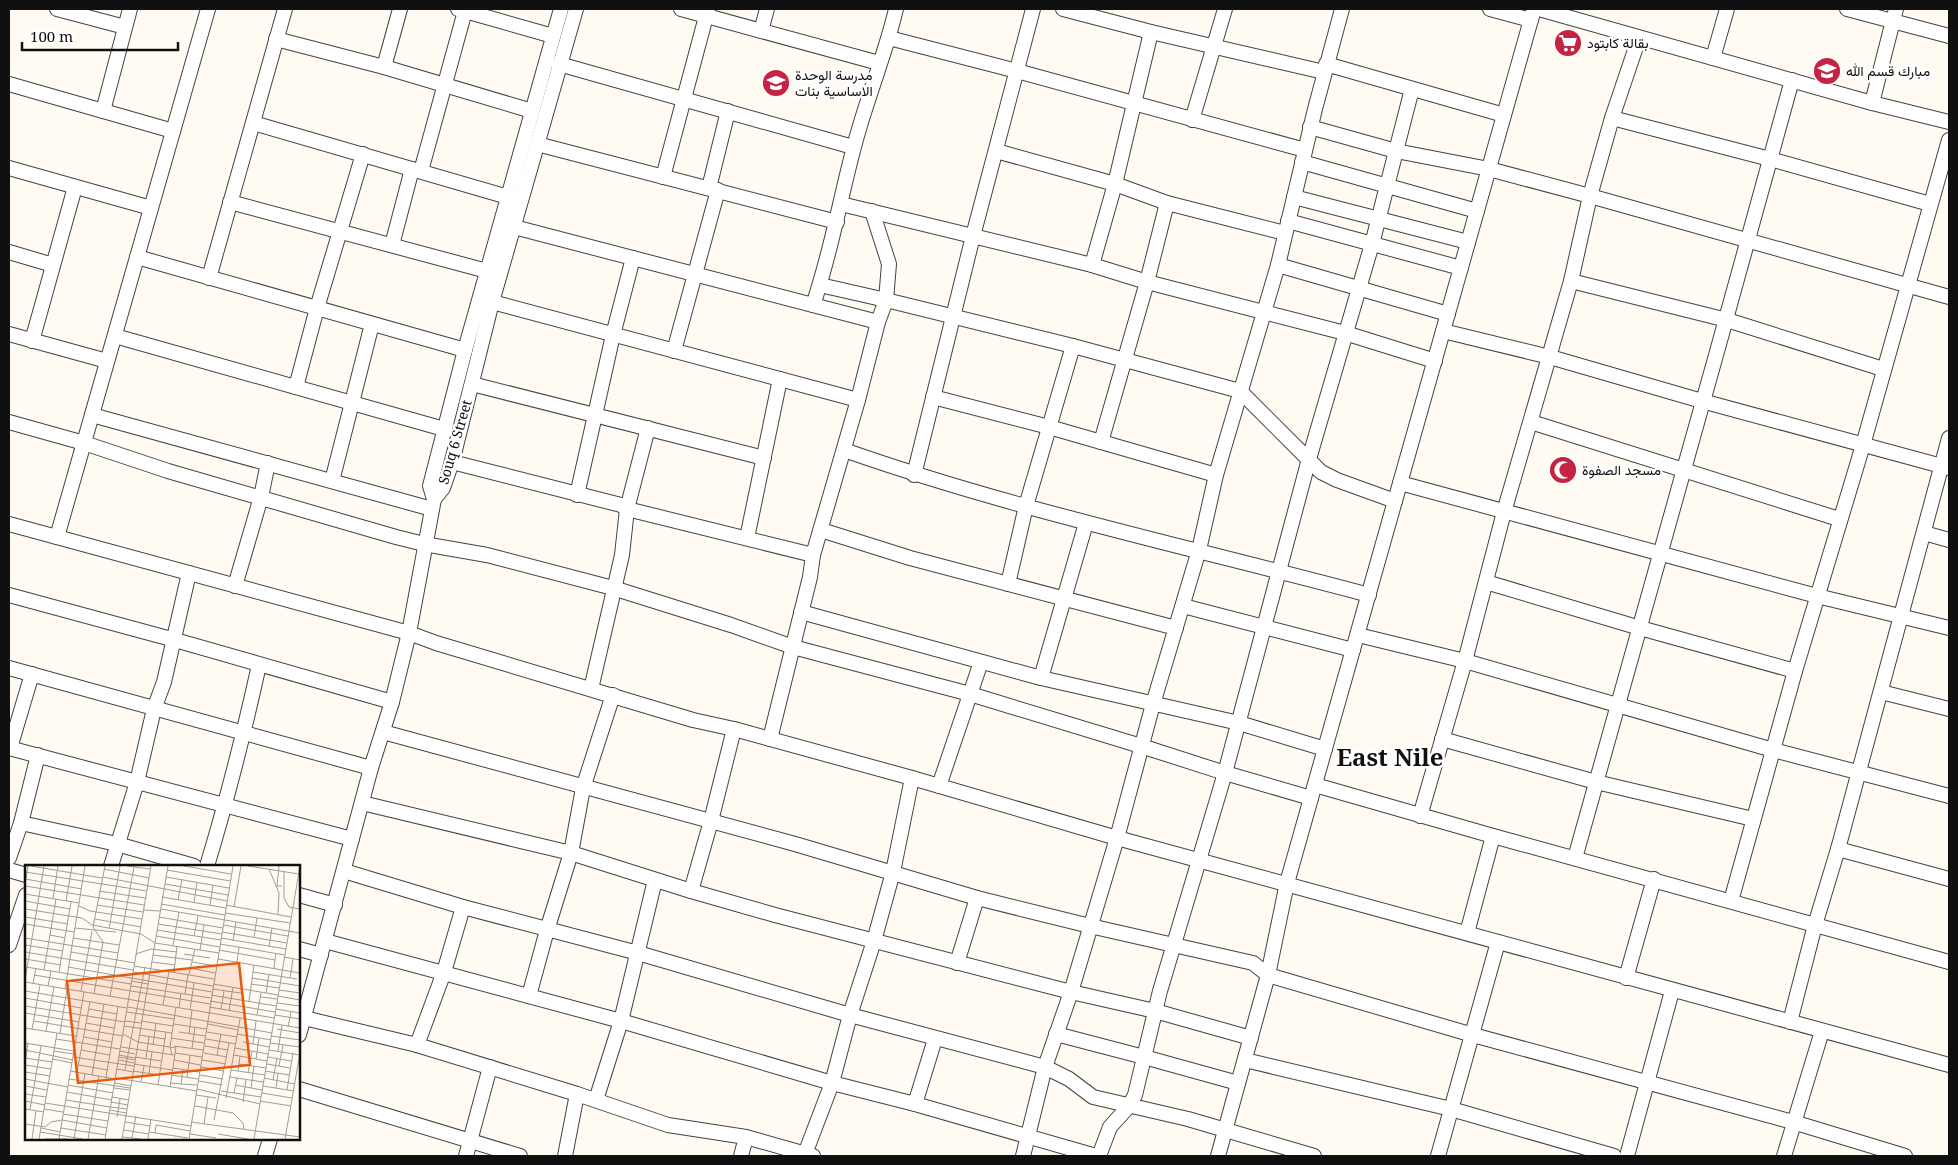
<svg xmlns="http://www.w3.org/2000/svg" width="1958" height="1165" viewBox="0 0 1958 1165" font-family="'Noto Serif',Vazirmatn,serif">
  <style>
    .lines { fill: none; stroke-linecap: round; stroke-linejoin: round }
    .minor-casing { stroke: #434343; stroke-width: 16 }
    .minor { stroke: #fff; stroke-width: 14 }
    .labels { text-anchor: middle; stroke-width: 5; stroke-linejoin: round; paint-order: stroke }
    .poi-label { font-size: 14px; fill: #101010; stroke: #fff; text-anchor: start }
    .street-label { font-size: 14px; fill: #101010; stroke: #fff }
    .town-label { font-size: 24px; font-weight: bold; fill: #101010; stroke: #fff }
    .inset-road { fill: none; stroke: #9f9d98; stroke-width: 1 }
    .view { fill: #e8590c; fill-opacity: 0.15; stroke: #e8590c; stroke-width: 2.5 }
    .inset-edge { fill: none; stroke: #101010; stroke-width: 2.5 }
  </style>
  <rect width="100%" height="100%" fill="#fffbf3"/>
  <g class="lines">
    <defs>
      <g id="minor">
        <path d="M57 9 125 27"/>
        <path d="M458 9 553 36"/>
        <path d="M681 9 879 63"/>
        <path d="M1063 9 1151 32 1324 72"/>
        <path d="M1490 9 1531 20"/>
        <path d="M1539 9 1872 103 1949 122"/>
        <path d="M1847 9 1949 36"/>
        <path d="M761 31 767 9"/>
        <path d="M889 38 1017 71 1305 150"/>
        <path d="M276 39 384 67 532 111"/>
        <path d="M1713 58 1727 9"/>
        <path d="M559 64 853 147"/>
        <path d="M1326 64 1504 115"/>
        <path d="M384 67 400 9"/>
        <path d="M9 84 173 131"/>
        <path d="M1872 103 1896 9"/>
        <path d="M103 111 130 9"/>
        <path d="M1612 118 1770 159 1930 204"/>
        <path d="M1192 120 1225 9"/>
        <path d="M253 123 508 197"/>
        <path d="M1310 127 1396 151 1489 169 1590 196 1949 297"/>
        <path d="M537 144 837 222"/>
        <path d="M996 151 1115 184 1167 203 1285 233"/>
        <path d="M1302 162 1477 211"/>
        <path d="M9 168 151 208"/>
        <path d="M421 171 465 11"/>
        <path d="M663 177 708 9"/>
        <path d="M709 188 728 111"/>
        <path d="M1294 197 1468 242"/>
        <path d="M230 202 487 271"/>
        <path d="M841 204 1092 265 1147 282 1345 333 1435 361"/>
        <path d="M1288 221 1461 268"/>
        <path d="M514 227 878 322"/>
        <path d="M392 245 412 169"/>
        <path d="M9 252 53 265"/>
        <path d="M137 257 465 350"/>
        <path d="M1092 265 1115 184 1151 32"/>
        <path d="M1278 265 1448 314"/>
        <path d="M209 278 285 9"/>
        <path d="M1571 281 1727 320 1883 369"/>
        <path d="M820 285 886 300 1073 346 1240 391 1321 472 1337 480 1395 501"/>
        <path d="M492 302 858 400"/>
        <path d="M813 305C831 253 840 199 854 147 866 100 885 56 896 9"/>
        <path d="M1443 331 1550 357 1702 401 1949 468"/>
        <path d="M9 334 107 361"/>
        <path d="M115 336 444 429"/>
        <path d="M32 341 75 187"/>
        <path d="M674 351 718 190"/>
        <path d="M472 384 764 458"/>
        <path d="M296 387 317 308 363 154"/>
        <path d="M933 397 1049 427 1216 475"/>
        <path d="M92 415 432 509"/>
        <path d="M9 422 84 443 168 471 396 537 424 544 487 555 613 588 731 625 793 647 970 694 1141 746 1225 773 1311 798"/>
        <path d="M1531 422 1839 519"/>
        <path d="M1101 442 1147 282 1167 203"/>
        <path d="M844 450C1015 510 1194 548 1369 595"/>
        <path d="M452 462 621 505 627 509 813 555"/>
        <path d="M914 475 973 236 1033 9"/>
        <path d="M332 481 372 324"/>
        <path d="M1400 483 1817 596 1949 628"/>
        <path d="M577 495 613 335 633 258"/>
        <path d="M434 499 443 488 452 462 492 302 576 9"/>
        <path d="M9 524 409 633 436 643 693 720 734 729 912 778 1117 838 1949 1065"/>
        <path d="M821 530 910 558 1176 628"/>
        <path d="M1924 533 1949 540"/>
        <path d="M57 537 208 9"/>
        <path d="M747 538 780 379"/>
        <path d="M1486 582 1640 628 1795 671"/>
        <path d="M1008 584 1026 506 1073 346"/>
        <path d="M235 586 261 497 268 463"/>
        <path d="M9 595 175 640 392 702"/>
        <path d="M1183 606 1353 650"/>
        <path d="M801 612 1041 678 1239 723 1325 749"/>
        <path d="M1358 635 1465 661 1773 750 1949 796"/>
        <path d="M9 668 371 768"/>
        <path d="M1041 678 1086 523"/>
        <path d="M591 689 622 555 627 509 648 428"/>
        <path d="M1881 692 1949 709"/>
        <path d="M383 732 795 844 977 898 1090 926 1253 963 1268 975 1473 1035 1793 1122 1905 1156"/>
        <path d="M770 739 810 577 813 555 858 400 878 322 886 300 889 264 872 211"/>
        <path d="M1442 739 1596 782 1753 819"/>
        <path d="M9 748 352 839"/>
        <path d="M10 748 32 674"/>
        <path d="M1315 785 1493 836 1949 962"/>
        <path d="M939 786 981 662"/>
        <path d="M362 803 571 853 691 891 775 915 1071 992 1155 1011 1251 1038"/>
        <path d="M1420 816 1465 661 1504 512 1571 281 1590 196 1612 118 1639 38"/>
        <path d="M21 823 117 844 194 866"/>
        <path d="M1838 849 1949 879"/>
        <path d="M9 858 21 823 38 755"/>
        <path d="M1575 858C1646 598 1722 340 1792 80"/>
        <path d="M111 866 137 782 154 709 164 682 189 573"/>
        <path d="M207 866C227 800 244 733 259 665"/>
        <path d="M9 870 26 875"/>
        <path d="M344 871 463 907 638 953 850 1015 1045 1067 1069 1079 1093 1097 1188 1119 1314 1156"/>
        <path d="M691 891 711 821 734 729"/>
        <path d="M299 895 335 905"/>
        <path d="M1731 901 1795 671 1863 445 1949 140"/>
        <path d="M1467 933 1493 836"/>
        <path d="M325 941 621 1021 832 1083 915 1104 1096 1156"/>
        <path d="M9 945 26 895"/>
        <path d="M299 949 321 955"/>
        <path d="M957 963 977 898"/>
        <path d="M1626 978 1654 879"/>
        <path d="M529 996 547 930 571 853 583 788 613 695"/>
        <path d="M304 1018 417 1045 577 1094 668 1125 746 1137 813 1156"/>
        <path d="M1790 1022 1815 925 1838 849 1949 438"/>
        <path d="M1056 1034 1144 1057 1238 1083"/>
        <path d="M299 1035 371 768 392 702 409 633 434 499 430 486 465 350 561 9"/>
        <path d="M417 1045 444 972 463 907"/>
        <path d="M1245 1060 1451 1109 1614 1156"/>
        <path d="M299 1089 520 1156"/>
        <path d="M596 1100 621 1021 655 880"/>
        <path d="M915 1104 935 1039"/>
        <path d="M805 1154 832 1083 850 1015 874 941 893 872 912 778"/>
        <path d="M265 1156 270 1139"/>
        <path d="M466 1156 490 1067"/>
        <path d="M565 1156 577 1094"/>
        <path d="M741 1156 746 1137"/>
        <path d="M1023 1156 1045 1067 1071 992 1117 838 1153 704 1199 550 1216 475 1278 265 1315 109 1342 9"/>
        <path d="M1099 1156 1110 1127 1129 1106 1135 1095 1160 991 1225 773 1309 459 1372 244 1412 89"/>
        <path d="M1218 1156 1268 975 1287 883 1534 9"/>
        <path d="M1438 1156 1498 942"/>
        <path d="M1627 1156 1672 991"/>
        <path d="M1784 1156 1822 1031"/>
      </g>
    </defs>
    <use href="#minor" class="minor-casing"/>
    <use href="#minor" class="minor"/>
  </g>
  <defs>
    <symbol id="supermarket-disc" viewBox="-11 -11 22 22"><circle r="9.5" fill="#c42342" stroke="#fff"/><path d="M-6-5.5h2.5l.6 2H6L4.5 2H-2.5L-4.4-4H-6ZM-1.5 3.2a1.3 1.3 0 1 0 .1 0ZM3 3.2a1.3 1.3 0 1 0 .1 0Z" fill="#fff"/></symbol>
    <symbol id="school-disc" viewBox="-11 -11 22 22"><circle r="9.5" fill="#c42342" stroke="#fff"/><path d="M0-5L7-2L0 1L-7-2ZM-4 1L0 2.5L4 1V4Q0 6-4 4Z" fill="#fff"/></symbol>
    <symbol id="mosque-disc" viewBox="-11 -11 22 22"><circle r="9.5" fill="#c42342" stroke="#fff"/><path d="M3.5-4.9A6 6 0 1 0 3.5 4.9A5 5 0 1 1 3.5-4.9Z" fill="#fff"/></symbol>
  </defs>
  <g fill-rule="evenodd">
    <use href="#supermarket-disc" x="1552" y="27" width="32" height="32"/>
    <use href="#school-disc" x="1811" y="55" width="32" height="32"/>
    <use href="#school-disc" x="760" y="67" width="32" height="32"/>
    <use href="#mosque-disc" x="1547" y="454" width="32" height="32"/>
  </g>
  <g class="labels">
    <g class="poi-label">
      <text x="1587" y="48">بقالة كابتود</text>
      <text x="1846" y="76">مبارك قسم الله</text>
      <text x="795" y="80">مدرسة الوحدة<tspan x="795" dy="16">الاساسية بنات</tspan></text>
      <text x="1582" y="475">مسجد الصفوة</text>
    </g>
    <g class="street-label">
      <text transform="translate(455 442) rotate(-74)" y="5">Souq 6 Street</text>
    </g>
    <g class="town-label">
      <text x="1390" y="766">East Nile</text>
    </g>
  </g>
  <g transform="translate(25 865)">
    <rect width="275" height="275" fill="#fffbf3"/>
    <path class="inset-road" d="M6 1 77 13M102 1 125 4M159 1 206 9M223 1 274 9M254 1 252 21H257M79 4 124 13M244 4 254 28 253 49M142 5 205 16M0 7 122 26M259 7V33L264 42 275 44M78 12 202 36M141 12 204 23M0 14 57 24M0 19 3 1M140 19 203 30M0 21 119 40M74 26 120 33M0 29 54 38M137 32 201 43M28 34 33 1M153 35 157 14M0 36 45 44M41 36 47 1M169 38 172 17M136 39 200 50M72 40 118 47M185 40 188 20M201 40 266 52M54 41 65 46 117 54M209 42 216 1M0 44 57 53 67 60 116 69 130 78 194 88M136 44 275 68M118 45 135 46M200 48 265 58M0 52 43 59M134 52 198 63M70 54 116 62M0 59 49 67M133 59 197 69M198 60 263 71M50 63 91 67M84 64 95 1M132 65 196 75M197 67 262 78M25 70 40 73M131 71 195 82M169 71 173 51M229 72 232 53M0 73 93 88M48 73 94 80M196 73 261 84M208 76 211 57M195 79 260 90M0 80 38 86M148 80 154 47M244 82 247 63M175 85 179 60M194 85 250 95M0 87 108 105M46 87 110 98M111 89 126 84 152 87M159 89 185 93M128 90 167 95M259 92 275 95M0 94 36 100M193 94 275 108M127 97 150 100M167 97 191 101M212 97 214 82M109 101 189 114M1 102 106 119M43 102 187 127M165 103 190 108M249 103 251 88M19 105 31 34M34 107 46 37M108 107 188 121M149 107 152 81M228 107 272 114M164 109 170 84M9 110 185 139M227 113 275 121M265 113 268 94M0 115 19 1M106 116 123 119M0 117 275 163M8 118 11 103M188 119 253 130M226 119 254 123M23 121 26 106M106 121 186 133M40 124 60 1M187 124 216 128M254 125 275 128M0 126 102 143M56 126 67 66M241 128 244 109M69 129 78 77 68 62 80 1M160 129 163 109M186 130 251 141M85 131 109 2M253 131 275 135M236 132 252 134M0 133 56 143M185 136 250 147M224 136 229 100M252 138 275 141M138 140 144 106M0 141 100 157M103 142 247 168M184 142 249 153M154 143 156 128M64 144 92 149M196 144 199 126M251 144 275 148M165 145 169 118M204 146 208 122M102 147 149 154M0 148 54 157M232 150 236 128M250 150 275 154M9 156 98 171M100 156 116 158M116 156 148 161M61 158 89 163M149 159 181 164M183 159 213 165M99 161 147 168M263 162 266 147M0 163 51 171M7 164 15 120M252 164 275 168M21 166 29 122M154 167 180 171M182 167 212 172M35 169 42 124M98 169 113 177 151 183M164 169 167 145M212 169 246 175M114 170 140 174M246 171 275 175M59 172 87 177M146 173 179 178M31 174 95 184M181 174 211 179M218 177 244 182M0 178 49 186M245 178 275 182M228 179 231 156M128 180 131 158M149 181 178 185M180 181 203 185M96 182 149 190M167 183 170 162M210 183 243 189M0 185 48 195M56 185 85 190M244 185 275 190M29 186 48 189M95 186 110 189M253 186 257 160M150 188 177 192M179 188 202 192M94 190 110 193M147 190 145 182 151 142M192 190 196 169M209 190 242 196M48 192 109 201M94 192 110 195M110 192 136 196M243 192 266 196M0 193 27 197M121 193 124 172M28 194 47 198M231 194 234 173M94 195 109 198M149 195 175 200M177 195 201 199M0 198 3 178M109 199 147 205M214 199 241 203M242 199 265 203M0 200 26 204M54 200 83 205M254 201 258 180M176 202 199 206M148 203 174 207M92 204 108 207M100 205 120 102M206 205 240 210M45 206 90 214M108 206 134 210M213 206 215 191M240 206 264 210M0 207 25 211M52 207 65 137M124 208 127 187M223 208 227 186M67 210 79 139M146 210 173 214M175 210 198 214M81 212 93 142M162 212 165 191M205 212 238 217M91 213 172 226M239 213 270 219M0 214 43 222M44 214 105 223M248 215 252 193M174 216 197 220M116 217 119 201M90 218 106 221M146 218 156 219 158 204M156 219 172 220M43 220 88 228M133 220 141 167M210 220 237 225M0 221 22 225M238 221 269 226M145 222 151 182M89 223 105 225M226 223 229 201M251 223 253 208M172 224 235 239M262 225 268 188M196 226 236 232M42 227 87 235M209 228 212 213M237 228 267 233M0 229 21 232M171 230 191 233M87 232 104 235M201 233 215 154M41 235 85 242M0 236 20 240M235 236 266 241M86 237 103 240M218 237 221 215M20 238 166 261M170 241 208 248 218 258 219 264M86 242 102 244M0 244 19 247M5 244 16 181M19 244 38 247M85 245 101 248M38 249 83 256M92 252 95 234M189 255 204 178M100 257 125 261M166 257 275 272M0 259 20 262 26 257 37 255 82 263M179 259 183 232M16 263 35 267M36 263 81 270M99 265 124 269M15 267 58 274M124 267 163 273M130 268 131 260 165 266M165 269 191 273M193 269 223 274M98 272 116 274M107 273 111 251M7 274 11 246M14 274 32 168M20 274H43M34 274 59 127M49 274 60 208M63 274 74 211M80 274 126 1M97 274 143 1M123 274 126 254M164 274 208 1M229 274 275 1M260 274 275 188"/>
    <path class="view" d="M214 98 225 200 53 218 42 116Z"/>
    <rect width="275" height="275" class="inset-edge"/>
  </g>
  <rect width="1958" height="1165" fill="none" stroke="#101010" stroke-width="20"/>
  <path d="M22 42v8h156v-8" fill="none" stroke="#101010" stroke-width="2.5"/>
  <text x="30" y="42" font-size="15" fill="#101010" stroke="#ffffff" stroke-width="4" paint-order="stroke">100 m</text>
</svg>
